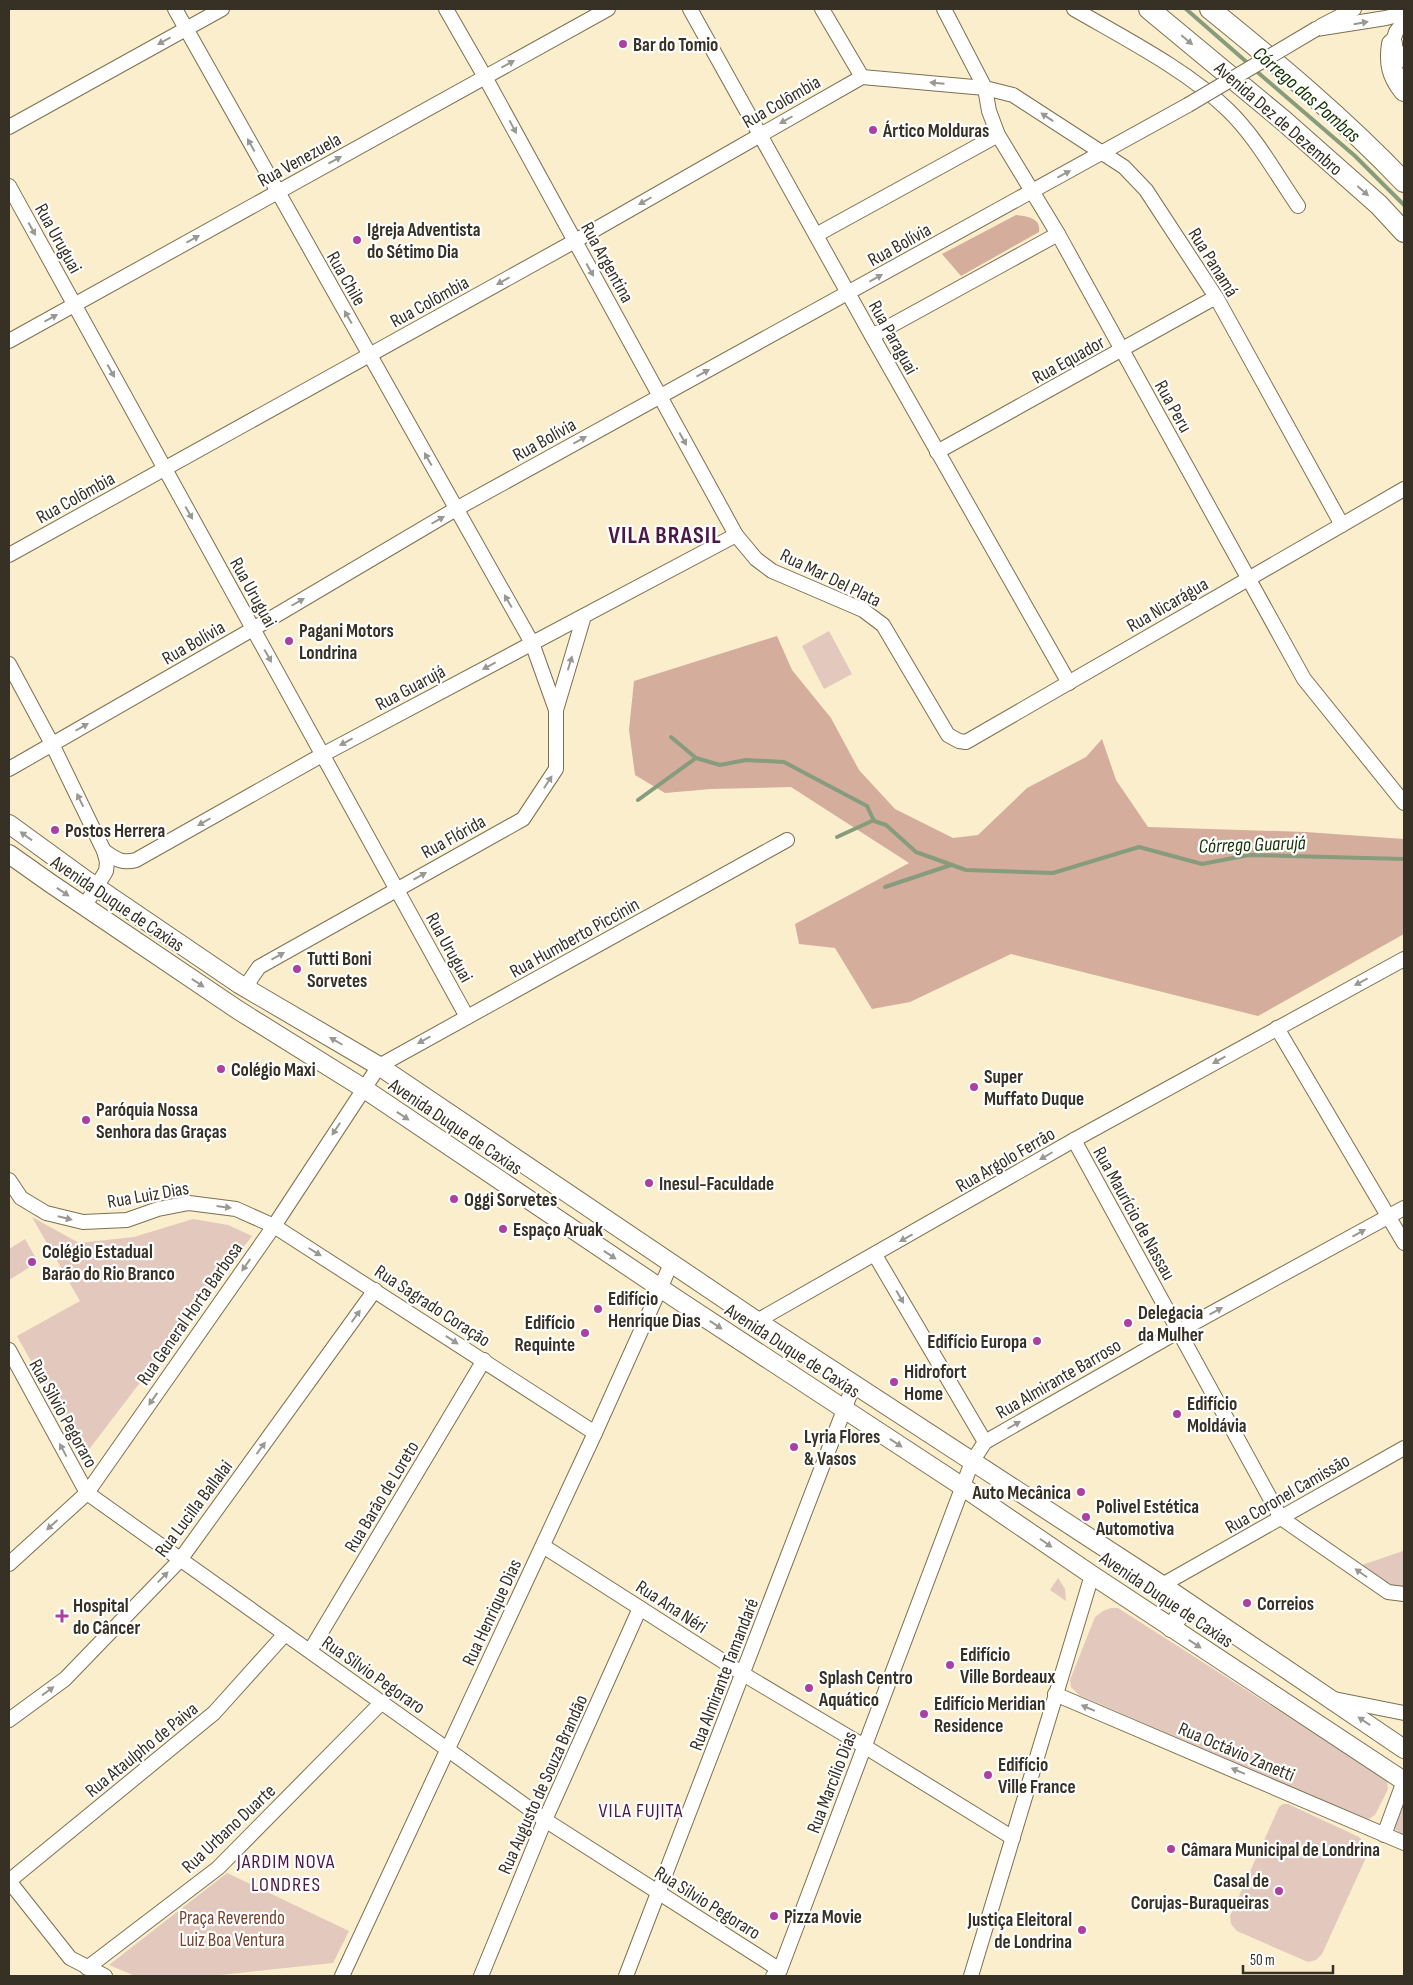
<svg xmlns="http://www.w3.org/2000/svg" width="1413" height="1985" viewBox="0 0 1413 1985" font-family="'Sofia Sans Condensed',sans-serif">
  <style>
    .green { fill: #e2c8bd }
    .forest { fill: #d5ad9d }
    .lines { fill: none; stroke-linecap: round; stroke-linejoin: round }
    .stream { stroke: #869c7c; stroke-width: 4 }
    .minor-casing { stroke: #7c7051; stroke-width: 16 }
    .major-casing { stroke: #7c7051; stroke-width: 20 }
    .highway-casing { stroke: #7c7051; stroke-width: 22 }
    .minor { stroke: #fff; stroke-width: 14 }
    .major { stroke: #fff; stroke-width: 18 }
    .highway { stroke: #fff; stroke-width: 20 }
    .minor-bridge-casing { stroke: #7c7051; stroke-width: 16; stroke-linecap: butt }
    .minor-bridge { stroke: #fff; stroke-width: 14 }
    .oneway { fill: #9a9892 }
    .poi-dot { fill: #ac40a0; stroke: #fff; stroke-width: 2 }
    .labels { text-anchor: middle; stroke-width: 4.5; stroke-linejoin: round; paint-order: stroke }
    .poi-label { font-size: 19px; font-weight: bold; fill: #363124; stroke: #fff; text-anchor: start }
    .street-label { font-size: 19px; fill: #363124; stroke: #fff }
    .park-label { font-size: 19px; fill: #77412b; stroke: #fff }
    .water-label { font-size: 20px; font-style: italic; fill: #173504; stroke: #fff }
    .neighbourhood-label { font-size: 20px; letter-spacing: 1px; fill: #4c1947; stroke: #fff }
    .district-label { font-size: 24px; font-weight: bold; letter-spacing: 1px; fill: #4c1947; stroke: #fff }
  </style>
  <rect width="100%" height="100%" fill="#fbeecc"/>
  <g class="green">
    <path d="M829 631 852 674 824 689 802 646Z"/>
    <path d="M32 1217 79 1243 134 1237 193 1219 228 1225 252 1236 84 1456 17 1336 80 1301Z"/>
    <path d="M25 1239 38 1262 9 1280V1249Z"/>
    <path d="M1403 1551 1404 1552V1586H1391L1362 1565Z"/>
    <path d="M1058 1578 1065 1589 1066 1601 1050 1590Z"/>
    <path d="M1111 1608H1118L1382 1777 1387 1781 1388 1789 1375 1815 1369 1819 1363 1818 1079 1695 1071 1687 1070 1680 1095 1617 1103 1611Z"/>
    <path d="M1404 1803V1836L1395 1829 1393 1822 1401 1804Z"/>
    <path d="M1288 1804 1359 1837 1368 1847 1369 1851 1322 1954 1316 1960 1308 1962 1237 1931 1231 1924 1230 1916 1279 1807 1283 1804Z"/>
    <path d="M227 1873 349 1931 333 1963 210 1976H135L109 1965Z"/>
  </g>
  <g class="forest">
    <path d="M1016 215C1027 216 1041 218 1039 232L961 276 942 254Z"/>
    <path d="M777 636 792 670 831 718 859 770 895 809 953 838 978 835 1027 788 1086 757 1102 739 1116 780 1148 827 1306 832 1404 839V934L1258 1016 1011 954 910 1002 872 1009 835 948 799 944 795 924 909 863 791 787 711 789 665 793 635 775 629 730 634 681Z"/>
  </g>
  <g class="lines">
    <g class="stream">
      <path d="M1186 9 1250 65"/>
      <path d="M1255 70 1355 156 1404 205"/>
      <path d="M671 737 696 758 720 765 746 760 784 762 867 806 874 821 886 825 916 852 966 870 1053 873 1139 847 1202 864 1249 855 1404 859"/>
      <path d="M638 800 696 758"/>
      <path d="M837 837 874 820"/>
      <path d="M885 887 951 865"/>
    </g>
    <defs>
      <g id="minor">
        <path d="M175 9 532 643 556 710V769L523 819 259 967 250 980 249 990"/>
        <path d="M446 9 485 77 736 535 756 559 772 571 863 610 883 625 948 735 959 741 966 742 1404 489"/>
        <path d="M690 9 872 336 1069 683"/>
        <path d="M822 9 862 77"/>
        <path d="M944 9 985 88 989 111 998 135 1058 234 1304 679 1404 803"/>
        <path d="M1074 9C1124 38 1187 70 1228 110 1256 137 1276 174 1298 206"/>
        <path d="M1404 21 1396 32 1392 44 1404 60"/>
        <path d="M1321 26 1354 9"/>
        <path d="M1316 29 1386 18 1404 13"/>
        <path d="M9 127 222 9"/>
        <path d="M9 186 467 1017"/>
        <path d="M816 235 998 135"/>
        <path d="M872 336 1058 234"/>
        <path d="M9 341 608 9"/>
        <path d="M937 452 1216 297"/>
        <path d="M9 555 575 241 862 77 985 88 1013 95 1124 167 1146 190 1216 297 1342 525"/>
        <path d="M9 664 52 744 104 851 107 862 106 871 84 907"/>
        <path d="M556 710 584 616"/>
        <path d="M9 769 253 629 456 509 1188 105"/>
        <path d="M104 851C116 859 122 864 136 860L322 755 736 535"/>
        <path d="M1277 1028 1404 1243"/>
        <path d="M1074 1140 1281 1518 1388 1592 1404 1594"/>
        <path d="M9 1180 21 1198 46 1213 83 1222 127 1220 158 1209 189 1203 236 1209 274 1226 595 1433"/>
        <path d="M875 1255 985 1442"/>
        <path d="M757 1321 1074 1140 1404 959"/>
        <path d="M9 1350 87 1493 447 1749 545 1820 780 1970"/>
        <path d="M543 1546 743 1674 864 1746 1013 1838"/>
        <path d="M9 1564 87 1493 274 1226 379 1066 787 840"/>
        <path d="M1162 1585 1404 1448"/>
        <path d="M310 1651 484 1360"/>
        <path d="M1055 1694 1404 1843"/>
        <path d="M1334 1699 1404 1713"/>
        <path d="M9 1720 65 1679 180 1560 375 1290"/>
        <path d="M1384 1835 1404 1781"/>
        <path d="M9 1881 214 1713 285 1634"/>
        <path d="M9 1881 70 1958 105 1976"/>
        <path d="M87 1968 218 1868 382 1702"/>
        <path d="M342 1976 595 1433 671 1264"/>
        <path d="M481 1976 545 1820 640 1608"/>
        <path d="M626 1976 854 1384"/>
        <path d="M773 1976 780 1970 972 1462 985 1442 1179 1331 1404 1208"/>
        <path d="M971 1976 1092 1575"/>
      </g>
      <g id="major">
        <path d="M9 824 86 880 239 984 379 1066 757 1321 1162 1585 1404 1749"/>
        <path d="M9 854 50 883 238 1010 363 1088 678 1300 963 1487 1092 1575 1404 1781"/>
        <path d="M1171 1628 1188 1603"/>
      </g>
      <g id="highway">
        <path d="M1149 9 1284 121 1379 205 1404 232"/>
        <path d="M1210 9C1278 64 1344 119 1404 182"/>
        <path d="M1392 44C1389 64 1392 76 1404 91"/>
      </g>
    </defs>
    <use href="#minor" class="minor-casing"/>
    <use href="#major" class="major-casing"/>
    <use href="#highway" class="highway-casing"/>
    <use href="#minor" class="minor"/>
    <use href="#major" class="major"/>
    <use href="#highway" class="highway"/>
    <defs>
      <path id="minor-bridge" d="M1188 105 1316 29"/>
    </defs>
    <use href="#minor-bridge" class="minor-bridge-casing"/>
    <use href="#minor-bridge" class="minor-bridge"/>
  </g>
  <defs><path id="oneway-solid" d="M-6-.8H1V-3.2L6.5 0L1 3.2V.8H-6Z" transform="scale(1.25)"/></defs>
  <g class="oneway">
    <use href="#oneway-solid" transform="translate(1361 23) rotate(-10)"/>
    <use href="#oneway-solid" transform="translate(1187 40) rotate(40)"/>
    <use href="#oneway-solid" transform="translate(164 41) rotate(151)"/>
    <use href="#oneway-solid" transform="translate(508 64) rotate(-29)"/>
    <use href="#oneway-solid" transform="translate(937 83) rotate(-175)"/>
    <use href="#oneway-solid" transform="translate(1047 117) rotate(-147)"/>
    <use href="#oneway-solid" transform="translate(786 120) rotate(150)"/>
    <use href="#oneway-solid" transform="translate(513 127) rotate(62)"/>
    <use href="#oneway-solid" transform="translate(251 145) rotate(-119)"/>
    <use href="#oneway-solid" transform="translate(335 160) rotate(-29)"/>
    <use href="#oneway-solid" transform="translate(1064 174) rotate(-28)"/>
    <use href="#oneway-solid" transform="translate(1363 191) rotate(41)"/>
    <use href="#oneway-solid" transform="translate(645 201) rotate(150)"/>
    <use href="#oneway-solid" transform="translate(32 229) rotate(61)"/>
    <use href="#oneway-solid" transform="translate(193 239) rotate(-29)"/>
    <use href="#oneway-solid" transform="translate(590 270) rotate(61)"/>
    <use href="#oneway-solid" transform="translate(876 278) rotate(-29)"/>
    <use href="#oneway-solid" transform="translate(503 281) rotate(151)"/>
    <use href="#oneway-solid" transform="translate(348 317) rotate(-120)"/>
    <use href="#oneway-solid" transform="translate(51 318) rotate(-29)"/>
    <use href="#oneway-solid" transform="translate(111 371) rotate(61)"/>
    <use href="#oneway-solid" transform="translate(703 373) rotate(-29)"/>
    <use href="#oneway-solid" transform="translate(683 439) rotate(61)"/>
    <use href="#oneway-solid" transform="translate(580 440) rotate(-29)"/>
    <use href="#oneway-solid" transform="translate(428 459) rotate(-119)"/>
    <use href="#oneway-solid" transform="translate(189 513) rotate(61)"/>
    <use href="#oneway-solid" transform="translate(438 520) rotate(-30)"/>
    <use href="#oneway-solid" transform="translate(508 601) rotate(-120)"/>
    <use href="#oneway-solid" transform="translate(298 602) rotate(-30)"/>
    <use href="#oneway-solid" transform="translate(268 656) rotate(61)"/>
    <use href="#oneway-solid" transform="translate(570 663) rotate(-73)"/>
    <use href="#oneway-solid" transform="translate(489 666) rotate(152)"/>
    <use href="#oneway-solid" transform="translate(82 727) rotate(-30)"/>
    <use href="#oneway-solid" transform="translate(346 742) rotate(152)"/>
    <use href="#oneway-solid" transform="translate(548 782) rotate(-57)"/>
    <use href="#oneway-solid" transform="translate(80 800) rotate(-116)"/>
    <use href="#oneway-solid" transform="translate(204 822) rotate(150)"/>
    <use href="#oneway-solid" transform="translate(26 836) rotate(-144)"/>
    <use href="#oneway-solid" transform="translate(420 876) rotate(-29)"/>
    <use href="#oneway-solid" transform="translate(63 892) rotate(34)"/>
    <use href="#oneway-solid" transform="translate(278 956) rotate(-29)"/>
    <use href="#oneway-solid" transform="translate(1361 982) rotate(152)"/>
    <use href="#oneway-solid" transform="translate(198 983) rotate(34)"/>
    <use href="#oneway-solid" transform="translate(424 1040) rotate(151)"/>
    <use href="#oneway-solid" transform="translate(336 1041) rotate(-150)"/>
    <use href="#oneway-solid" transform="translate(1219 1060) rotate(151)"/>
    <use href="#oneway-solid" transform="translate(403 1116) rotate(34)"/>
    <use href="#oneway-solid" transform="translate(336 1129) rotate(123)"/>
    <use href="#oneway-solid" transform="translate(1046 1156) rotate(150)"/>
    <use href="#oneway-solid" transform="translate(224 1207) rotate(7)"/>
    <use href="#oneway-solid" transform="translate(65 1218) rotate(14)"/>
    <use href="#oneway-solid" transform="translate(1359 1233) rotate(-29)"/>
    <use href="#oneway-solid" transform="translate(906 1238) rotate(151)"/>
    <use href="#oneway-solid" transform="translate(315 1252) rotate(32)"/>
    <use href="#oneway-solid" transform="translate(610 1255) rotate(34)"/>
    <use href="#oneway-solid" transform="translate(246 1265) rotate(125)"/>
    <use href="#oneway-solid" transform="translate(900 1297) rotate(60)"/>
    <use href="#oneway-solid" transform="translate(1216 1311) rotate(-29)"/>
    <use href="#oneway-solid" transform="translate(356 1316) rotate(-54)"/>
    <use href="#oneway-solid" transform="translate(716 1325) rotate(33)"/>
    <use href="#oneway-solid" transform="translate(452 1340) rotate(33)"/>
    <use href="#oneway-solid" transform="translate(153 1399) rotate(125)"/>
    <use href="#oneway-solid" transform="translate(1014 1425) rotate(-30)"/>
    <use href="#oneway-solid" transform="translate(896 1443) rotate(33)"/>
    <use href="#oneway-solid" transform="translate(261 1448) rotate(-54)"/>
    <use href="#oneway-solid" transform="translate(63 1450) rotate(-118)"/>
    <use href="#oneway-solid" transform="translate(52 1525) rotate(138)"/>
    <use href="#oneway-solid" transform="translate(1046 1543) rotate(35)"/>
    <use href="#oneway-solid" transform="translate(1361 1573) rotate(-145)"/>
    <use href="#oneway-solid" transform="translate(163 1577) rotate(-46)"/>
    <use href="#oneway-solid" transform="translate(1195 1644) rotate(33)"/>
    <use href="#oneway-solid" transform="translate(48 1691) rotate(-36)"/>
    <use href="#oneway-solid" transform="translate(1088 1708) rotate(-157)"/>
    <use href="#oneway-solid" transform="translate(1364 1721) rotate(-146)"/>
    <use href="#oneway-solid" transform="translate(1238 1771) rotate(-157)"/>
  </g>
  <g class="poi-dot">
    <circle cx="623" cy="44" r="5"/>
    <circle cx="873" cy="130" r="5"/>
    <circle cx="357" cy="240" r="5"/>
    <circle cx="289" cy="641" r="5"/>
    <circle cx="55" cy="830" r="5"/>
    <circle cx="297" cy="969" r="5"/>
    <circle cx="221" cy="1069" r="5"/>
    <circle cx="974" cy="1087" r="5"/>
    <circle cx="86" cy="1120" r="5"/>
    <circle cx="649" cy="1183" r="5"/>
    <circle cx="454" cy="1199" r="5"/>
    <circle cx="503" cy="1229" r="5"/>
    <circle cx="32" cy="1262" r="5"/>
    <circle cx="598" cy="1309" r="5"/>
    <circle cx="1128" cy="1323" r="5"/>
    <circle cx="585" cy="1333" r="5"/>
    <circle cx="1037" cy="1341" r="5"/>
    <circle cx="894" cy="1382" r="5"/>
    <circle cx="1177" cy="1414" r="5"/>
    <circle cx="794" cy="1447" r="5"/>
    <circle cx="1081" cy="1492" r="5"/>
    <circle cx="1086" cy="1517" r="5"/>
    <circle cx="1247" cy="1603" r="5"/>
    <path d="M59.5 1608.5h5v5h5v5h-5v5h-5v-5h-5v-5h5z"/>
    <circle cx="950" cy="1665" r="5"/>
    <circle cx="809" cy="1688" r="5"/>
    <circle cx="924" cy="1714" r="5"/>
    <circle cx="988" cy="1775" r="5"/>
    <circle cx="1171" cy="1849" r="5"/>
    <circle cx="1279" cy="1891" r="5"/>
    <circle cx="774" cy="1916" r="5"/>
    <circle cx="1082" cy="1930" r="5"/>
  </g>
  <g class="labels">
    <g class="poi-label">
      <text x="633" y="51">Bar do Tomio</text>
      <text x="883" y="137">Ártico Molduras</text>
      <text x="367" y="236">Igreja Adventista<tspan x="367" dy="22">do Sétimo Dia</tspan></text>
      <text x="299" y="637">Pagani Motors<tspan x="299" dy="22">Londrina</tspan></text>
      <text x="65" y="837">Postos Herrera</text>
      <text x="307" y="965">Tutti Boni<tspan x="307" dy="22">Sorvetes</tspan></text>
      <text x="231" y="1076">Colégio Maxi</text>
      <text x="984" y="1083">Super<tspan x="984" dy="22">Muffato Duque</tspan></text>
      <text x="96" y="1116">Paróquia Nossa<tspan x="96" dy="22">Senhora das Graças</tspan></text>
      <text x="659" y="1190">Inesul-Faculdade</text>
      <text x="464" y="1206">Oggi Sorvetes</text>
      <text x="513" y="1236">Espaço Aruak</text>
      <text x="42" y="1258">Colégio Estadual<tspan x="42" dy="22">Barão do Rio Branco</tspan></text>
      <text x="608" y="1305">Edifício<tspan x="608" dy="22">Henrique Dias</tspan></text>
      <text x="1138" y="1319">Delegacia<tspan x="1138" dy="22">da Mulher</tspan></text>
      <text x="575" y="1329" text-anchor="end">Edifício<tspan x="575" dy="22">Requinte</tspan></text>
      <text x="1027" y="1348" text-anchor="end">Edifício Europa</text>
      <text x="904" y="1378">Hidrofort<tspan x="904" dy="22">Home</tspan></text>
      <text x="1187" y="1410">Edifício<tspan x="1187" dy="22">Moldávia</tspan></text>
      <text x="804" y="1443">Lyria Flores<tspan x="804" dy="22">&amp; Vasos</tspan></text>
      <text x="1071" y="1499" text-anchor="end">Auto Mecânica</text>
      <text x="1096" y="1513">Polivel Estética<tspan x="1096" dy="22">Automotiva</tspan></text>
      <text x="1257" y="1610">Correios</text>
      <text x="73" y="1612">Hospital<tspan x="73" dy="22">do Câncer</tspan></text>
      <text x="960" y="1661">Edifício<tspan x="960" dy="22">Ville Bordeaux</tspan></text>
      <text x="819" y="1684">Splash Centro<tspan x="819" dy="22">Aquático</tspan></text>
      <text x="934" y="1710">Edifício Meridian<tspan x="934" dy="22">Residence</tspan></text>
      <text x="998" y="1771">Edifício<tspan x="998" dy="22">Ville France</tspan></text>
      <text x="1181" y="1856">Câmara Municipal de Londrina</text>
      <text x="1269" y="1887" text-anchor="end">Casal de<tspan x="1269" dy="22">Corujas-Buraqueiras</tspan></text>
      <text x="784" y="1923">Pizza Movie</text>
      <text x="1072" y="1926" text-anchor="end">Justiça Eleitoral<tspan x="1072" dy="22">de Londrina</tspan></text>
    </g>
    <g class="street-label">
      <text transform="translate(781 101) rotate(-30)" y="7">Rua Colômbia</text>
      <text transform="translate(1279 118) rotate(41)" y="7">Avenida Dez de Dezembro</text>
      <text transform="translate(299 159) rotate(-29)" y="7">Rua Venezuela</text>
      <text transform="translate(59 238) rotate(61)" y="7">Rua Uruguai</text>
      <text transform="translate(899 244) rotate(-29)" y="7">Rua Bolívia</text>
      <text transform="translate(608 262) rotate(61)" y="7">Rua Argentina</text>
      <text transform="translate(1214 262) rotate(58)" y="7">Rua Panamá</text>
      <text transform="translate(347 278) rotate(60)" y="7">Rua Chile</text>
      <text transform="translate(429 301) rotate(-29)" y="7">Rua Colômbia</text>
      <text transform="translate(894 337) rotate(61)" y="7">Rua Paraguai</text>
      <text transform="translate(1068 359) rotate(-29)" y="7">Rua Equador</text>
      <text transform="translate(1174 406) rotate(61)" y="7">Rua Peru</text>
      <text transform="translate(544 439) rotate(-29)" y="7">Rua Bolívia</text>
      <text transform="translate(75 497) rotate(-29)" y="7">Rua Colômbia</text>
      <text transform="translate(831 577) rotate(26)" y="7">Rua Mar Del Plata</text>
      <text transform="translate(254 592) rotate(61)" y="7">Rua Uruguai</text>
      <text transform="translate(1167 604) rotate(-30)" y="7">Rua Nicarágua</text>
      <text transform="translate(193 642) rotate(-30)" y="7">Rua Bolívia</text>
      <text transform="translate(410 687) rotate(-28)" y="7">Rua Guarujá</text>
      <text transform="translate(453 836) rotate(-29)" y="7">Rua Flórida</text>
      <text transform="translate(118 903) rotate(34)" y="7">Avenida Duque de Caxias</text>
      <text transform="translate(574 937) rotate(-29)" y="7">Rua Humberto Piccinin</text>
      <text transform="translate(450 947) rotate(61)" y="7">Rua Uruguai</text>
      <text transform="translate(456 1126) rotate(34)" y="7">Avenida Duque de Caxias</text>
      <text transform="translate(1005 1159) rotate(-30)" y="7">Rua Argolo Ferrão</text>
      <text transform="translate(148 1194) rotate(-10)" y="7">Rua Luiz Dias</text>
      <text transform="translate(1135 1213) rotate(61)" y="7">Rua Maurício de Nassau</text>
      <text transform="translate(433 1305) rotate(33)" y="7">Rua Sagrado Coração</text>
      <text transform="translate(189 1313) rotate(-55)" y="7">Rua General Horta Barbosa</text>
      <text transform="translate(793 1350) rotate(33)" y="7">Avenida Duque de Caxias</text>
      <text transform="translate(1058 1378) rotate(-30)" y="7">Rua Almirante Barroso</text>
      <text transform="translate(64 1413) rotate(61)" y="7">Rua Silvio Pegoraro</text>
      <text transform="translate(1287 1493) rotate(-30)" y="7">Rua Coronel Camissão</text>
      <text transform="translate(381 1496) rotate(-59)" y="7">Rua Barão de Loreto</text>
      <text transform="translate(193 1508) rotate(-53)" y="7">Rua Lucilla Ballalai</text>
      <text transform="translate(1167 1599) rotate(34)" y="7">Avenida Duque de Caxias</text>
      <text transform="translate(672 1606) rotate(33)" y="7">Rua Ana Néri</text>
      <text transform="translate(491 1612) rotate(-65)" y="7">Rua Henrique Dias</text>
      <text transform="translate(374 1674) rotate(35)" y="7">Rua Silvio Pegoraro</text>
      <text transform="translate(723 1674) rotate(-69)" y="7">Rua Almirante Tamandaré</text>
      <text transform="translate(141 1749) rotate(-39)" y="7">Rua Ataulpho de Paiva</text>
      <text transform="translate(1237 1751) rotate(23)" y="7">Rua Octávio Zanetti</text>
      <text transform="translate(831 1782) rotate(-69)" y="7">Rua Marcílio Dias</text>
      <text transform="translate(542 1784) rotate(-66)" y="7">Rua Augusto de Souza Brandão</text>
      <text transform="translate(228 1828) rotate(-43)" y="7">Rua Urbano Duarte</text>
      <text transform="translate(708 1902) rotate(32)" y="7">Rua Silvio Pegoraro</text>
    </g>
    <g class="park-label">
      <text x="232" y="1924">Praça Reverendo<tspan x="232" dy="22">Luiz Boa Ventura</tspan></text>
    </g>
    <g class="water-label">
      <text transform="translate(1307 94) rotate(41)" y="7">Córrego das Pombas</text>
      <text transform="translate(1252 844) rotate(-2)" y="7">Córrego Guarujá</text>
    </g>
    <g class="neighbourhood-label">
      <text x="641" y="1817">VILA FUJITA</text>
      <text x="286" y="1868">JARDIM NOVA<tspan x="286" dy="23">LONDRES</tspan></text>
    </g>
    <g class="district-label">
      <text x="665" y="543">VILA BRASIL</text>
    </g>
  </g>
  <rect width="1413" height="1985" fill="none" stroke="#363124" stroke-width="20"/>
  <path d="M1243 1965v8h90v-8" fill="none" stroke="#363124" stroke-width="2.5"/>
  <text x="1250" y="1965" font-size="15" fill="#363124" stroke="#ffffff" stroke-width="4" paint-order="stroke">50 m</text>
</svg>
